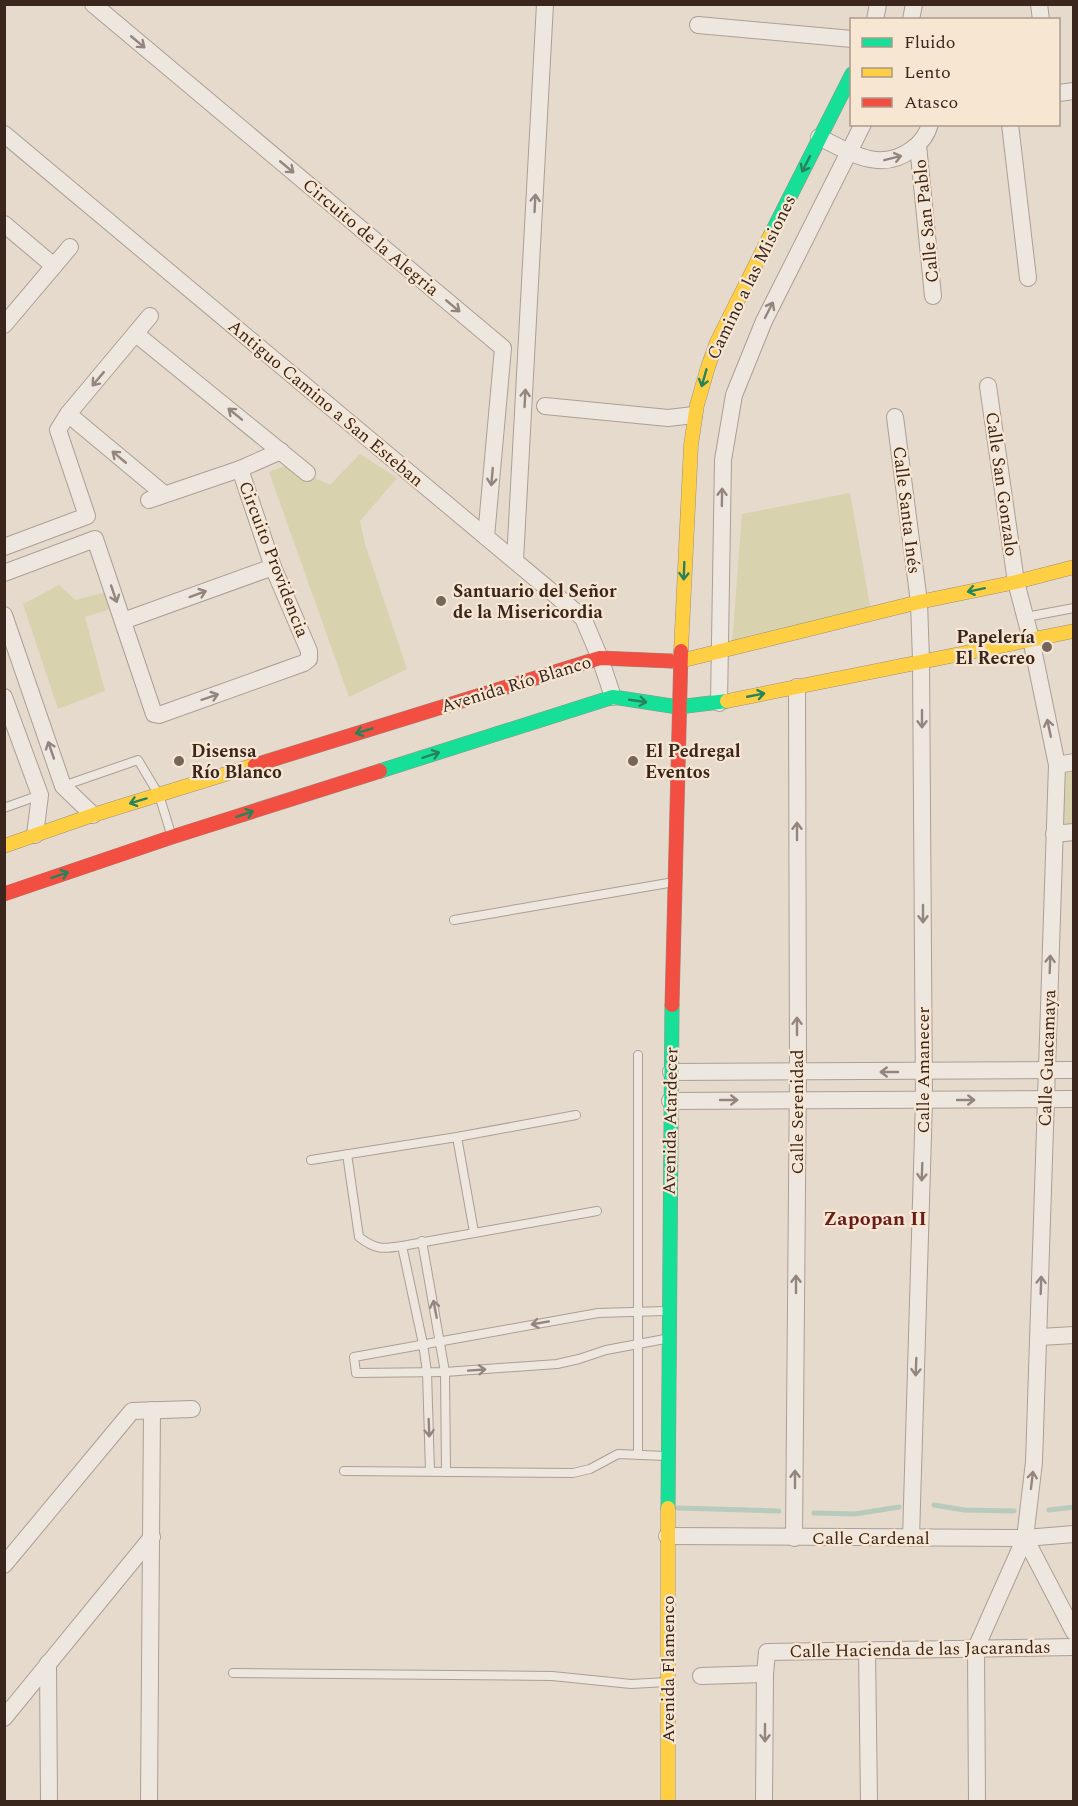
<svg xmlns="http://www.w3.org/2000/svg" width="1078" height="1806" viewBox="0 0 1078 1806" font-family="Spectral,serif">
  <style>
    .green { fill: #d9d2ae }
    .lines { fill: none; stroke-linecap: round; stroke-linejoin: round }
    .stream { stroke: #b8cabb; stroke-width: 5 }
    .lane-casing { stroke: #ab9f96; stroke-width: 10 }
    .street-casing { stroke: #ab9f96; stroke-width: 18 }
    .fast-casing { stroke: #9b8f85; stroke-width: 15 }
    .slow-casing { stroke: #9b8f85; stroke-width: 15 }
    .jam-casing { stroke: #9b8f85; stroke-width: 15 }
    .lane { stroke: #eee7df; stroke-width: 8 }
    .street { stroke: #eee7df; stroke-width: 16 }
    .fast { stroke: #16e098; stroke-width: 14 }
    .slow { stroke: #ffcf43; stroke-width: 14 }
    .jam { stroke: #f24e42; stroke-width: 14 }
    .oneway { stroke: #94867e }
    .oneway2 { stroke: #28835a }
    .poi-dot { fill: #76655a; stroke: #f7e6d2; stroke-width: 2 }
    .labels { text-anchor: middle; stroke-width: 4.5; stroke-linejoin: round; paint-order: stroke }
    .street-label { font-size: 18px; fill: #3a261d; stroke: #f7e6d2 }
    .poi-label { font-size: 18px; font-weight: bold; fill: #3a261d; stroke: #f7e6d2; text-anchor: start }
    .neighbourhood-label { font-size: 20px; font-weight: bold; fill: #6a1c1a; stroke: #f7e6d2 }
  </style>
  <rect width="100%" height="100%" fill="#e6dacc"/>
  <g class="green">
    <path d="M360 454 397 478 360 521 365 544 407 669 349 697 269 472 287 465 330 485Z"/>
    <path d="M850 493 871 611 732 643 742 514Z"/>
    <path d="M59 585 75 600 107 592 110 609 85 617 105 691 58 709 23 604Z"/>
    <path d="M1073 768V827L1062 829V770Z"/>
  </g>
  <g class="lines">
    <g class="stream">
      <path d="M934 1505 964 1510 1014 1511"/>
      <path d="M678 1508 779 1511"/>
      <path d="M1049 1510 1074 1507"/>
      <path d="M814 1513 855 1514 899 1507"/>
    </g>
    <defs>
      <g id="lane">
        <path d="M1026 617 1074 608"/>
        <path d="M63 786 138 760 159 795 172 837"/>
        <path d="M4 808 40 795"/>
        <path d="M454 920 674 882"/>
        <path d="M638 1055V1455"/>
        <path d="M457 1137 474 1232"/>
        <path d="M347 1154 359 1237C376 1250 383 1249 402 1246L597 1211"/>
        <path d="M311 1160 457 1137 576 1115"/>
        <path d="M422 1241 445 1372 446 1472"/>
        <path d="M402 1246 423 1344 427 1372 430 1471"/>
        <path d="M665 1311 598 1313 354 1357 356 1373 445 1372 557 1364 579 1359 606 1350 665 1339"/>
        <path d="M344 1471 573 1473 590 1469 618 1454 666 1456"/>
        <path d="M233 1673 552 1676 631 1684 667 1682"/>
      </g>
      <g id="street">
        <path d="M93 4 503 348 486 537"/>
        <path d="M1039 4 1041 20"/>
        <path d="M875 20 878 4"/>
        <path d="M911 20 914 4"/>
        <path d="M698 25 852 39"/>
        <path d="M1058 93 1074 91"/>
        <path d="M1010 124 1028 278"/>
        <path d="M4 134 583 618 600 658 613 697"/>
        <path d="M819 137C849 152 880 173 911 150 920 144 927 135 930 124"/>
        <path d="M918 145 933 296"/>
        <path d="M4 224 54 266"/>
        <path d="M4 325 70 247"/>
        <path d="M136 334 307 473"/>
        <path d="M545 406 668 418 694 415"/>
        <path d="M68 414 164 494"/>
        <path d="M895 417 919 602 921 660 924 1101 911 1538"/>
        <path d="M149 500 240 469 281 451"/>
        <path d="M4 547 87 516 58 430 68 414 150 316"/>
        <path d="M515 561 545 4"/>
        <path d="M4 573 95 539 154 714 159 715 304 663 309 659V651L273 567 240 469"/>
        <path d="M4 615 63 786 93 815"/>
        <path d="M123 621 273 567"/>
        <path d="M4 697 40 795 35 835"/>
        <path d="M719 703 723 460 734 395 764 321 863 124"/>
        <path d="M1057 765 1074 762"/>
        <path d="M1054 834 1074 832"/>
        <path d="M671 1072 1074 1070"/>
        <path d="M670 1101 1074 1099"/>
        <path d="M1040 1337 1074 1335"/>
        <path d="M667 1536 1025 1538 1074 1534"/>
        <path d="M794 1538 798 1072 797 687"/>
        <path d="M1025 1538 1074 1632"/>
        <path d="M4 1565 132 1411 192 1409"/>
        <path d="M867 1650 869 1802"/>
        <path d="M48 1663 49 1802"/>
        <path d="M701 1676 765 1674"/>
        <path d="M4 1718 152 1537"/>
        <path d="M149 1802 152 1410"/>
        <path d="M764 1802 765 1674 767 1652 1074 1647"/>
        <path d="M977 1802 976 1648 1025 1538 1034 1462 1057 765 1031 639 1016 582 988 386"/>
      </g>
      <g id="fast">
        <path d="M770 236 852 74"/>
        <path d="M380 771 613 697 678 707 727 701"/>
        <path d="M668 1508 672 1005"/>
      </g>
      <g id="slow">
        <path d="M681 651 691 445 697 405 708 367 717 342 770 236"/>
        <path d="M671 661H680L919 602 1016 582 1074 567"/>
        <path d="M727 701 1074 631"/>
        <path d="M4 846 93 815 255 765"/>
        <path d="M668 1508V1802"/>
      </g>
      <g id="jam">
        <path d="M255 765 600 658 671 661"/>
        <path d="M4 894 172 837 380 771"/>
        <path d="M672 1005 681 651"/>
      </g>
    </defs>
    <use href="#lane" class="lane-casing"/>
    <use href="#street" class="street-casing"/>
    <use href="#fast" class="fast-casing"/>
    <use href="#slow" class="slow-casing"/>
    <use href="#jam" class="jam-casing"/>
    <use href="#lane" class="lane"/>
    <use href="#street" class="street"/>
    <use href="#fast" class="fast"/>
    <use href="#slow" class="slow"/>
    <use href="#jam" class="jam"/>
  </g>
  <defs><path id="oneway-shaft" d="M-6 0H5M1.5-3L5.5 0L1.5 3" fill="none" stroke-width="1.6" stroke-linecap="round" stroke-linejoin="round" transform="scale(1.5)"/></defs>
  <g class="oneway">
    <use href="#oneway-shaft" transform="translate(138 42) rotate(40)"/>
    <use href="#oneway-shaft" transform="translate(893 158) rotate(-14)"/>
    <use href="#oneway-shaft" transform="translate(287 167) rotate(40)"/>
    <use href="#oneway-shaft" transform="translate(535 203) rotate(-87)"/>
    <use href="#oneway-shaft" transform="translate(453 306) rotate(40)"/>
    <use href="#oneway-shaft" transform="translate(769 310) rotate(-63)"/>
    <use href="#oneway-shaft" transform="translate(98 379) rotate(130)"/>
    <use href="#oneway-shaft" transform="translate(525 398) rotate(-87)"/>
    <use href="#oneway-shaft" transform="translate(235 414) rotate(-141)"/>
    <use href="#oneway-shaft" transform="translate(119 457) rotate(-140)"/>
    <use href="#oneway-shaft" transform="translate(492 477) rotate(95)"/>
    <use href="#oneway-shaft" transform="translate(722 497) rotate(-89)"/>
    <use href="#oneway-shaft" transform="translate(114 594) rotate(71)"/>
    <use href="#oneway-shaft" transform="translate(198 594) rotate(-20)"/>
    <use href="#oneway-shaft" transform="translate(210 697) rotate(-19)"/>
    <use href="#oneway-shaft" transform="translate(922 719) rotate(90)"/>
    <use href="#oneway-shaft" transform="translate(1049 728) rotate(-102)"/>
    <use href="#oneway-shaft" transform="translate(51 750) rotate(-109)"/>
    <use href="#oneway-shaft" transform="translate(797 831) rotate(-90)"/>
    <use href="#oneway-shaft" transform="translate(923 914) rotate(90)"/>
    <use href="#oneway-shaft" transform="translate(1050 964) rotate(-88)"/>
    <use href="#oneway-shaft" transform="translate(797 1026) rotate(-90)"/>
    <use href="#oneway-shaft" transform="translate(889 1072) rotate(-180)"/>
    <use href="#oneway-shaft" transform="translate(729 1100)"/>
    <use href="#oneway-shaft" transform="translate(966 1100)"/>
    <use href="#oneway-shaft" transform="translate(922 1172) rotate(92)"/>
    <use href="#oneway-shaft" transform="translate(796 1284) rotate(-90)"/>
    <use href="#oneway-shaft" transform="translate(1041 1285) rotate(-88)"/>
    <use href="#oneway-shaft" transform="translate(435 1309) rotate(-101)"/>
    <use href="#oneway-shaft" transform="translate(540 1323) rotate(170)"/>
    <use href="#oneway-shaft" transform="translate(916 1367) rotate(92)"/>
    <use href="#oneway-shaft" transform="translate(477 1370) rotate(-4)"/>
    <use href="#oneway-shaft" transform="translate(429 1428) rotate(88)"/>
    <use href="#oneway-shaft" transform="translate(795 1479) rotate(-90)"/>
    <use href="#oneway-shaft" transform="translate(1032 1480) rotate(-83)"/>
    <use href="#oneway-shaft" transform="translate(765 1733) rotate(90)"/>
  </g>
  <g class="oneway2">
    <use href="#oneway-shaft" transform="translate(806 164) rotate(117)"/>
    <use href="#oneway-shaft" transform="translate(704 378) rotate(106)"/>
    <use href="#oneway-shaft" transform="translate(684 571) rotate(92)"/>
    <use href="#oneway-shaft" transform="translate(976 590) rotate(168)"/>
    <use href="#oneway-shaft" transform="translate(756 695) rotate(-11)"/>
    <use href="#oneway-shaft" transform="translate(638 701) rotate(8)"/>
    <use href="#oneway-shaft" transform="translate(364 731) rotate(163)"/>
    <use href="#oneway-shaft" transform="translate(431 755) rotate(-18)"/>
    <use href="#oneway-shaft" transform="translate(138 801) rotate(163)"/>
    <use href="#oneway-shaft" transform="translate(245 814) rotate(-18)"/>
    <use href="#oneway-shaft" transform="translate(60 875) rotate(-19)"/>
  </g>
  <g class="poi-dot">
    <circle cx="441" cy="601" r="6"/>
    <circle cx="1047" cy="647" r="6"/>
    <circle cx="179" cy="761" r="6"/>
    <circle cx="633" cy="761" r="6"/>
  </g>
  <g class="labels">
    <g class="street-label">
      <text transform="translate(926 221) rotate(-96)" y="6">Calle San Pablo</text>
      <text transform="translate(371 237) rotate(40)" y="6">Circuito de la Alegria</text>
      <text transform="translate(751 277) rotate(-64)" y="6">Camino a las Misiones</text>
      <text transform="translate(326 403) rotate(40)" y="6">Antiguo Camino a San Esteban</text>
      <text transform="translate(1002 484) rotate(82)" y="6">Calle San Gonzalo</text>
      <text transform="translate(907 510) rotate(83)" y="6">Calle Santa Inés</text>
      <text transform="translate(274 559) rotate(69)" y="6">Circuito Providencia</text>
      <text transform="translate(516 684) rotate(-17)" y="6">Avenida Río Blanco</text>
      <text transform="translate(1047 1058) rotate(-88)" y="6">Calle Guacamaya</text>
      <text transform="translate(923 1070) rotate(-90)" y="6">Calle Amanecer</text>
      <text transform="translate(797 1112) rotate(-90)" y="6">Calle Serenidad</text>
      <text transform="translate(670 1121) rotate(-89)" y="6">Avenida Atardecer</text>
      <text x="871" y="1544">Calle Cardenal</text>
      <text transform="translate(920 1649) rotate(-1)" y="6">Calle Hacienda de las Jacarandas</text>
      <text transform="translate(668 1669) rotate(-90)" y="6">Avenida Flamenco</text>
    </g>
    <g class="poi-label">
      <text x="453" y="597">Santuario del Señor<tspan x="453" dy="21">de la Misericordia</tspan></text>
      <text x="1035" y="643" text-anchor="end">Papelería<tspan x="1035" dy="21">El Recreo</tspan></text>
      <text x="191" y="757">Disensa<tspan x="191" dy="21">Río Blanco</tspan></text>
      <text x="645" y="757">El Pedregal<tspan x="645" dy="21">Eventos</tspan></text>
    </g>
    <g class="neighbourhood-label">
      <text x="875" y="1225">Zapopan II</text>
    </g>
  </g>
  <rect width="1078" height="1806" fill="none" stroke="#3a261d" stroke-width="12"/>
  <rect x="850" y="18" width="210" height="108" fill="#f7e6d2" stroke="#ab998a" stroke-width="1.5"/>
  <rect x="862" y="38" width="30" height="9" fill="#16e098" stroke="#ab998a" stroke-width="1.5"/>
  <text x="904" y="48" font-size="18" fill="#3a261d">Fluido</text>
  <rect x="862" y="68" width="30" height="9" fill="#ffcf43" stroke="#ab998a" stroke-width="1.5"/>
  <text x="904" y="78" font-size="18" fill="#3a261d">Lento</text>
  <rect x="862" y="98" width="30" height="9" fill="#f24e42" stroke="#ab998a" stroke-width="1.5"/>
  <text x="904" y="108" font-size="18" fill="#3a261d">Atasco</text>
</svg>
